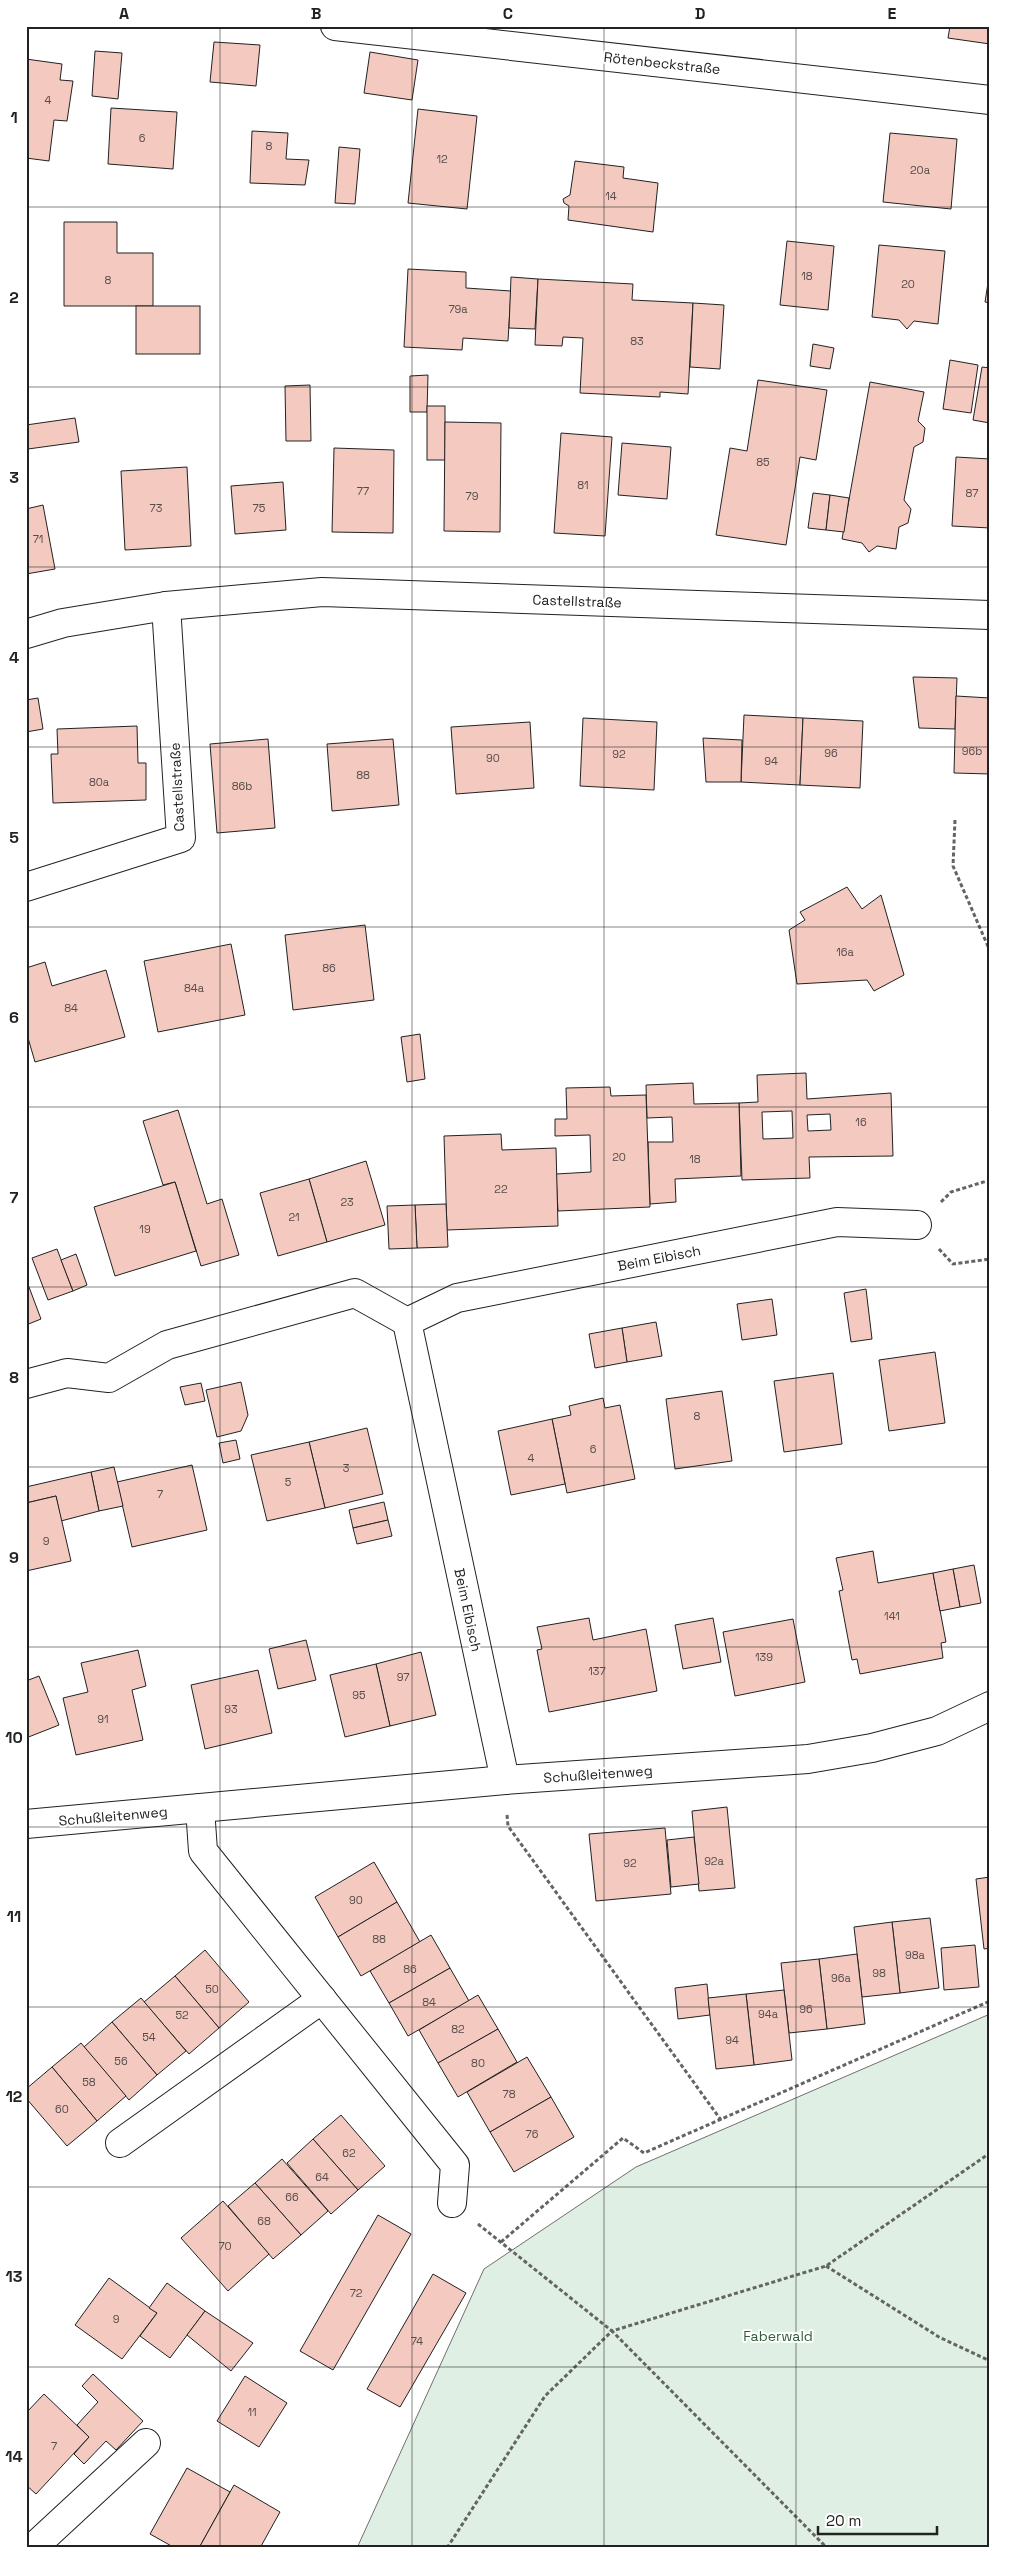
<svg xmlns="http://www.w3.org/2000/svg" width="1016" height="2574" viewBox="0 0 1016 2574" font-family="'Space Grotesk',sans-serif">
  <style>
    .green { fill: #e0efe3; stroke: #6f6f6f }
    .building { fill: #f3c9c0; stroke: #222; fill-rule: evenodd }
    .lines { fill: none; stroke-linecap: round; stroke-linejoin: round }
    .minor-casing { stroke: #222; stroke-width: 30 }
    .path { stroke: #646464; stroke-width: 3; stroke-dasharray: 4 2.5; stroke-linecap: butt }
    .minor { stroke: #fff; stroke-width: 28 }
    .grid { fill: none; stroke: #222; stroke-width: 1; stroke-opacity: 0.55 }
    .labels { text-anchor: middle; stroke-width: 4; stroke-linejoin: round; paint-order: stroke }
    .number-label { font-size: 11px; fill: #564c4a }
    .street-label { font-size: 14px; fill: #222; stroke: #fff }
    .park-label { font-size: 14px; fill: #2f5e38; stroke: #fff }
    .neatline { fill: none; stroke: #222; stroke-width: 2 }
    .grid-label { font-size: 16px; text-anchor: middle; font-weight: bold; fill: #222 }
  </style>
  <rect width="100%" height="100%" fill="#fff"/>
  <path class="green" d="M990 2014V2548H357L484 2269 636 2167Z"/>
  <g class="building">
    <path d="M950 26H990V44L948 38Z"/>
    <path d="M214 42 260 45 256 86 210 82Z"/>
    <path d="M95 51 122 53 118 99 92 96Z"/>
    <path d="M370 52 418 60 412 100 364 93Z"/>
    <path d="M26 59 62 64 60 80 73 81 67 121 54 120 49 161 26 158Z"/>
    <path d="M111 108 177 112 173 169 108 164Z"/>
    <path d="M418 109 477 116 467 209 408 203Z"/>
    <path d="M252 131 288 133 286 159 309 160 305 185 250 183Z"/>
    <path d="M890 133 957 139 951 209 883 202Z"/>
    <path d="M339 147 360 149 355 204 335 203Z"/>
    <path d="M575 161 624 167 623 178 658 183 653 232 568 220 569 206 564 203 563 199 570 195Z"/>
    <path d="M64 222H117V253H153V306H64Z"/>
    <path d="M787 241 834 246 828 310 780 305Z"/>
    <path d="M879 245 945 251 938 324 914 321 907 329 899 320 872 317Z"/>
    <path d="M408 269 466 272V288L511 291 508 341 463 338 462 350 404 347Z"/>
    <path d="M990 270V303L985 302Z"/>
    <path d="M511 277 538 279 535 329 509 328Z"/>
    <path d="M538 279 633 284 632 300 693 303 688 394 660 392V397L580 393 583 338 563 337 562 346 535 345Z"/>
    <path d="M693 303 724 305 720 369 690 367Z"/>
    <rect x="136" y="306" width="64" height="48"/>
    <path d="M813 344 834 348 830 369 810 366Z"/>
    <path d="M950 360 978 365 971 413 943 409Z"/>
    <path d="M982 367 990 368V423L973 420Z"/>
    <path d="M428 375 427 412H410V376Z"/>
    <path d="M758 380 827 390 816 460 800 457 786 545 716 535 730 448 747 451Z"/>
    <path d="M870 382 924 392 918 421 925 428 923 442 914 447 904 500 911 509 908 523 899 527 896 549 877 546 869 552 862 543 842 539Z"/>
    <path d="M310 385 311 441H286L285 386Z"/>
    <rect x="427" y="406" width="18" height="54"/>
    <path d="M75 418 79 442 28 449 26 425Z"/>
    <path d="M445 422 501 423 500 532 444 531Z"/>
    <path d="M561 433 612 437 605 536 554 533Z"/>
    <path d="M622 443 671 447 667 499 618 495Z"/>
    <path d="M334 448 394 450 393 533 332 532Z"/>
    <path d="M956 457 990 459V528L952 526Z"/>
    <path d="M187 467 191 546 125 550 121 471Z"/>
    <path d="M283 482 286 530 235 534 231 486Z"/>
    <path d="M813 493 830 495 826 530 808 528Z"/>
    <path d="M830 495 849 498 844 532 826 530Z"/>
    <path d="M43 505 55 569 26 574V509Z"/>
    <path d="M913 677 957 678 955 729 919 728Z"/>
    <path d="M956 696 990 698V774L954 773Z"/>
    <path d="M38 698 43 729 26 732V700Z"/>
    <path d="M744 715 803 718 800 785 741 782Z"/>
    <path d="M583 718 657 722 654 790 580 786Z"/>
    <path d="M803 718 863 721 860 788 800 785Z"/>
    <path d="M530 722 534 788 456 794 451 727Z"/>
    <path d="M137 726 138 763H146V800L53 803 51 754H58L57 729Z"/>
    <path d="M703 738 742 740 741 782H706Z"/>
    <path d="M268 739 275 828 217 833 210 744Z"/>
    <path d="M393 739 399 805 332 811 327 744Z"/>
    <path d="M847 887 862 909 881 895 904 975 874 991 867 980 797 984 789 930 805 920 800 912Z"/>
    <path d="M365 925 374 1000 293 1010 285 935Z"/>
    <path d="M231 944 245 1015 158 1032 144 961Z"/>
    <path d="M45 962 52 986 106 970 125 1037 35 1062 26 1031V968Z"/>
    <path d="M420 1034 425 1079 407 1082 401 1037Z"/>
    <path d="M806 1073 807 1099 891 1093 893 1156 809 1157 810 1178 742 1180 739 1103 758 1102 757 1075ZM792 1111 793 1138 763 1139 762 1112ZM830 1114 831 1130 808 1131 807 1115Z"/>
    <path d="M693 1083 694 1104 739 1103 741 1176 675 1179 676 1202 650 1204 648 1142H673L672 1117 647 1118 646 1085Z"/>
    <path d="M610 1087 611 1096 646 1095 650 1207 558 1211 556 1174 591 1172 590 1135 555 1136V1119H567L566 1088Z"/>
    <path d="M178 1110 207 1204 222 1199 239 1255 201 1266 175 1182 163 1185 143 1121Z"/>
    <path d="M501 1134 502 1150 556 1148 558 1226 447 1230 444 1136Z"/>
    <path d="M366 1161 385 1225 327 1242 309 1179Z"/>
    <path d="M309 1179 327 1242 278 1256 260 1193Z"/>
    <path d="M175 1182 196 1251 115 1276 94 1207Z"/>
    <path d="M446 1204 448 1247 417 1248 415 1205Z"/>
    <path d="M415 1205 417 1248 389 1249 387 1206Z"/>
    <path d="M57 1249 73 1291 48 1300 32 1258Z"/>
    <path d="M76 1254 87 1285 73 1291 61 1260Z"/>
    <path d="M26 1279 41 1319 26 1325Z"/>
    <path d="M866 1289 872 1339 851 1342 844 1293Z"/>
    <path d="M772 1299 777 1335 742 1340 737 1304Z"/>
    <path d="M656 1322 662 1356 627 1362 622 1328Z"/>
    <path d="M622 1328 627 1362 595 1368 589 1334Z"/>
    <path d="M935 1352 945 1423 889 1431 879 1360Z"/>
    <path d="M833 1373 842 1444 784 1452 774 1381Z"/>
    <path d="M241 1382 248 1415 241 1431 217 1437 206 1390Z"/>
    <path d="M201 1383 205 1401 185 1405 180 1387Z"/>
    <path d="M722 1391 732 1461 675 1469 666 1399Z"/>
    <path d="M603 1398 605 1408 620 1405 635 1479 567 1493 552 1419 571 1415 569 1406Z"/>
    <path d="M552 1419 565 1484 511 1495 498 1431Z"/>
    <path d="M367 1428 383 1494 325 1508 309 1442Z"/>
    <path d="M236 1440 240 1459 223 1463 219 1443Z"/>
    <path d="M309 1442 325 1508 267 1521 251 1455Z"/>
    <path d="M192 1465 207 1530 132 1547 117 1482Z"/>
    <path d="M114 1467 123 1506 99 1511 91 1472Z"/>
    <path d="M91 1472 99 1511 61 1521 56 1496 26 1503V1487Z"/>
    <path d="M56 1496 71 1561 26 1571V1503Z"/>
    <path d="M384 1502 388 1520 353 1528 349 1510Z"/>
    <path d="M388 1520 392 1536 357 1544 353 1528Z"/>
    <path d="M873 1551 878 1583 933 1573 946 1642 941 1643 943 1658 860 1674 857 1659 852 1660 839 1591 843 1590 836 1558Z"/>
    <path d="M974 1565 981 1603 960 1607 953 1569Z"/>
    <path d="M953 1569 960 1607 940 1611 933 1573Z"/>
    <path d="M589 1618 593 1640 646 1629 657 1691 549 1712 537 1650 542 1649 537 1627Z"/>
    <path d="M713 1618 721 1662 683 1669 675 1625Z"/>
    <path d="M793 1619 805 1682 735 1696 723 1632Z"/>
    <path d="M306 1640 316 1680 278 1689 269 1649Z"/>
    <path d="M138 1650 146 1686 132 1690 143 1740 76 1755 63 1698 88 1692 81 1663Z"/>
    <path d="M421 1652 436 1715 390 1726 376 1664Z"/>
    <path d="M376 1664 390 1726 345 1737 330 1675Z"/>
    <path d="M258 1670 272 1733 205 1749 191 1685Z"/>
    <path d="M39 1676 59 1725 26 1738V1681Z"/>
    <path d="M727 1807 735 1888 699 1891 692 1811Z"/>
    <path d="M665 1828 671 1894 596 1901 589 1834Z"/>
    <path d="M694 1837 699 1884 671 1887 667 1840Z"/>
    <path d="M374 1862 397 1902 338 1937 315 1897Z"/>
    <path d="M990 1877V1948L984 1949 976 1879Z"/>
    <path d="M397 1902 420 1942 361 1976 338 1937Z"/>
    <path d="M930 1918 939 1988 900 1993 892 1922Z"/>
    <path d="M892 1922 900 1993 862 1997 854 1927Z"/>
    <path d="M431 1935 450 1968 389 2003 370 1971Z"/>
    <path d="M975 1945 979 1987 944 1990 941 1948Z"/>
    <path d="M205 1950 249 2002 219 2028 175 1976Z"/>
    <path d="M857 1954 865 2024 827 2029 819 1959Z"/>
    <path d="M819 1959 827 2029 789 2033 781 1963Z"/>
    <path d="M450 1968 469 2001 408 2036 389 2003Z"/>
    <path d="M175 1976 219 2028 189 2054 144 2002Z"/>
    <path d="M707 1984 710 2015 678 2019 675 1988Z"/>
    <path d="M784 1990 792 2060 754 2065 746 1994Z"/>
    <path d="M746 1994 754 2065 716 2069 708 1998Z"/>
    <path d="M478 1995 498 2029 438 2063 419 2030Z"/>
    <path d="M141 1998 186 2051 157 2075 112 2022Z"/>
    <path d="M112 2022 157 2075 129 2100 84 2047Z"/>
    <path d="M498 2029 517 2062 458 2097 438 2063Z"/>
    <path d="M81 2043 126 2096 97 2121 52 2067Z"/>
    <path d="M527 2057 551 2097 490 2132 467 2092Z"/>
    <path d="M52 2067 97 2121 67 2146 26 2098V2089Z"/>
    <path d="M551 2097 574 2137 514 2172 490 2132Z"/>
    <path d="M341 2115 385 2166 358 2190 313 2139Z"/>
    <path d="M313 2139 358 2190 331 2214 287 2163Z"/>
    <path d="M282 2159 328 2211 301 2235 255 2183Z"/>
    <path d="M255 2183 301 2235 273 2259 228 2206Z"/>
    <path d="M223 2201 269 2254 228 2291 181 2238Z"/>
    <path d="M378 2215 411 2234 333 2370 300 2351Z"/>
    <path d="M433 2274 466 2293 400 2407 367 2389Z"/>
    <path d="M109 2278 157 2313 122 2359 75 2325Z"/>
    <path d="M167 2283 205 2311 170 2358 140 2336 157 2313 149 2308Z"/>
    <path d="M205 2311 253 2343 231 2371 187 2335Z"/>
    <path d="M93 2374 143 2421 116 2450 106 2441 84 2464 74 2454 89 2437 77 2425 98 2402 82 2386Z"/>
    <path d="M245 2376 287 2403 259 2447 217 2421Z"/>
    <path d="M44 2394 89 2437 36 2494 26 2485V2413Z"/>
    <path d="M187 2468 230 2492 199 2548H175L150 2534Z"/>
    <path d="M234 2485 280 2512 260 2548H199Z"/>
  </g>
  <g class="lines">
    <defs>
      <g id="minor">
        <path d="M335 26 990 100"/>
        <path d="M26 634 63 623 166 606 322 592 990 615"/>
        <path d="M26 887 181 838 166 606"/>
        <path d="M407 1322 505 1780"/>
        <path d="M26 1384 67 1373 109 1378 167 1345 355 1293 407 1322 457 1298 837 1222 917 1225"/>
        <path d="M200 1808 203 1851 455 2165 452 2203"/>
        <path d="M26 1824 505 1780 808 1759 872 1748 937 1731 990 1706"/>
        <path d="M120 2143 322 1999"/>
        <path d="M38 2543 146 2443"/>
      </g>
    </defs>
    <use href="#minor" class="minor-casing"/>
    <g class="path">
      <path d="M955 820 953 866 990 951"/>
      <path d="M941 1202 951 1192 990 1180"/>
      <path d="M939 1249 953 1264 990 1259"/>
      <path d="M507 1815 508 1826 721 2120"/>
      <path d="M478 2224 612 2331 826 2266 990 2153"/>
      <path d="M501 2242 623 2138 644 2153 990 2001"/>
      <path d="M826 2266 939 2337 990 2361"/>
      <path d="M447 2548 545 2396 612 2331 827 2548"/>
    </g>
    <use href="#minor" class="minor"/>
  </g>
  <path class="grid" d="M220 26V2548M412 26V2548M604 26V2548M796 26V2548M26 207H990M26 387H990M26 567H990M26 747H990M26 927H990M26 1107H990M26 1287H990M26 1467H990M26 1647H990M26 1827H990M26 2007H990M26 2187H990M26 2367H990"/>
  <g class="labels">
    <g class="number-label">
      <text x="48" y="104">4</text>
      <text x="142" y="142">6</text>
      <text x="269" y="150">8</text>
      <text x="442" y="163">12</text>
      <text x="920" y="174">20a</text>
      <text x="611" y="200">14</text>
      <text x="807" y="280">18</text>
      <text x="108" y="284">8</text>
      <text x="908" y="288">20</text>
      <text x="458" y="313">79a</text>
      <text x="637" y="345">83</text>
      <text x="763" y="466">85</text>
      <text x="583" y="489">81</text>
      <text x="363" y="495">77</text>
      <text x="972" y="497">87</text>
      <text x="472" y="500">79</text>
      <text x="156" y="512">73</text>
      <text x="259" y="512">75</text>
      <text x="38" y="543">71</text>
      <text x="972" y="755">96b</text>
      <text x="831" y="757">96</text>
      <text x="619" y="758">92</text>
      <text x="493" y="762">90</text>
      <text x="771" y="765">94</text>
      <text x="363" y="779">88</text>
      <text x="99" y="786">80a</text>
      <text x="242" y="790">86b</text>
      <text x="845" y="956">16a</text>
      <text x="329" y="972">86</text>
      <text x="194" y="992">84a</text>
      <text x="71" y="1012">84</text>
      <text x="861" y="1126">16</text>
      <text x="619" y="1161">20</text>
      <text x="695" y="1163">18</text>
      <text x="501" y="1193">22</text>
      <text x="347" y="1206">23</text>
      <text x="294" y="1221">21</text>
      <text x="145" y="1233">19</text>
      <text x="697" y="1420">8</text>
      <text x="593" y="1453">6</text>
      <text x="531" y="1462">4</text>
      <text x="346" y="1472">3</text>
      <text x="288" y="1486">5</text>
      <text x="160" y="1498">7</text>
      <text x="46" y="1545">9</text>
      <text x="892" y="1620">141</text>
      <text x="764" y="1661">139</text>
      <text x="597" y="1675">137</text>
      <text x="403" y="1681">97</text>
      <text x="359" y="1699">95</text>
      <text x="231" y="1713">93</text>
      <text x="103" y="1723">91</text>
      <text x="714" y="1865">92a</text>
      <text x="630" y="1867">92</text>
      <text x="356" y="1904">90</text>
      <text x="379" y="1943">88</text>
      <text x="915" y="1959">98a</text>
      <text x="410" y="1973">86</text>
      <text x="879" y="1977">98</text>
      <text x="841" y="1982">96a</text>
      <text x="212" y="1993">50</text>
      <text x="429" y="2006">84</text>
      <text x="806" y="2013">96</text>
      <text x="768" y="2018">94a</text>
      <text x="182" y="2019">52</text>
      <text x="458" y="2033">82</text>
      <text x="149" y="2041">54</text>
      <text x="732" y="2044">94</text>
      <text x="121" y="2065">56</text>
      <text x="478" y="2067">80</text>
      <text x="89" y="2086">58</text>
      <text x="509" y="2098">78</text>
      <text x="62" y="2113">60</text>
      <text x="532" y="2138">76</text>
      <text x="349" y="2157">62</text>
      <text x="322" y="2181">64</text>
      <text x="292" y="2201">66</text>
      <text x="264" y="2225">68</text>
      <text x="225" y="2250">70</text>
      <text x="356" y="2297">72</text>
      <text x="116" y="2323">9</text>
      <text x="417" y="2345">74</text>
      <text x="252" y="2416">11</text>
      <text x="54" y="2450">7</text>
    </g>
    <g class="street-label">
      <text transform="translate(662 63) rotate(6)" y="5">Rötenbeckstraße</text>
      <text transform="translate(577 601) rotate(2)" y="5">Castellstraße</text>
      <text transform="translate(177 787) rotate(-93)" y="5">Castellstraße</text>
      <text transform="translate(659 1258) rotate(-11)" y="5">Beim Eibisch</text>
      <text transform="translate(468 1610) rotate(78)" y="5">Beim Eibisch</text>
      <text transform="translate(598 1774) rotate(-4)" y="5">Schußleitenweg</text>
      <text transform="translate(113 1816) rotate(-5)" y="5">Schußleitenweg</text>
    </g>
    <g class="park-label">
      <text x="778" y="2341">Faberwald</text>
    </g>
  </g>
  <rect width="1016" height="2574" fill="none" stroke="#ffffff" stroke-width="55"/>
  <path d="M818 2526v8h119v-8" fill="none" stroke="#222222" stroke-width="2.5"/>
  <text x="826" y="2526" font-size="15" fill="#222222" stroke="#ffffff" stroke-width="4" paint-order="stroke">20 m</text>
  <rect x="28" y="28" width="960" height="2518" class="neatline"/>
  <g class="grid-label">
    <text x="124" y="19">A</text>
    <text x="316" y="19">B</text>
    <text x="508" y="19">C</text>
    <text x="700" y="19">D</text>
    <text x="892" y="19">E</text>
    <text x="14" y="123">1</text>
    <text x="14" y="303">2</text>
    <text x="14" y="483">3</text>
    <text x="14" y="663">4</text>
    <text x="14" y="843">5</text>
    <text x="14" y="1023">6</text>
    <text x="14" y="1203">7</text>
    <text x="14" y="1383">8</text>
    <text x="14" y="1563">9</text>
    <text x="14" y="1743">10</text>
    <text x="14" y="1922">11</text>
    <text x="14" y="2102">12</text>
    <text x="14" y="2282">13</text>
    <text x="14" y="2462">14</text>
  </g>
</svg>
